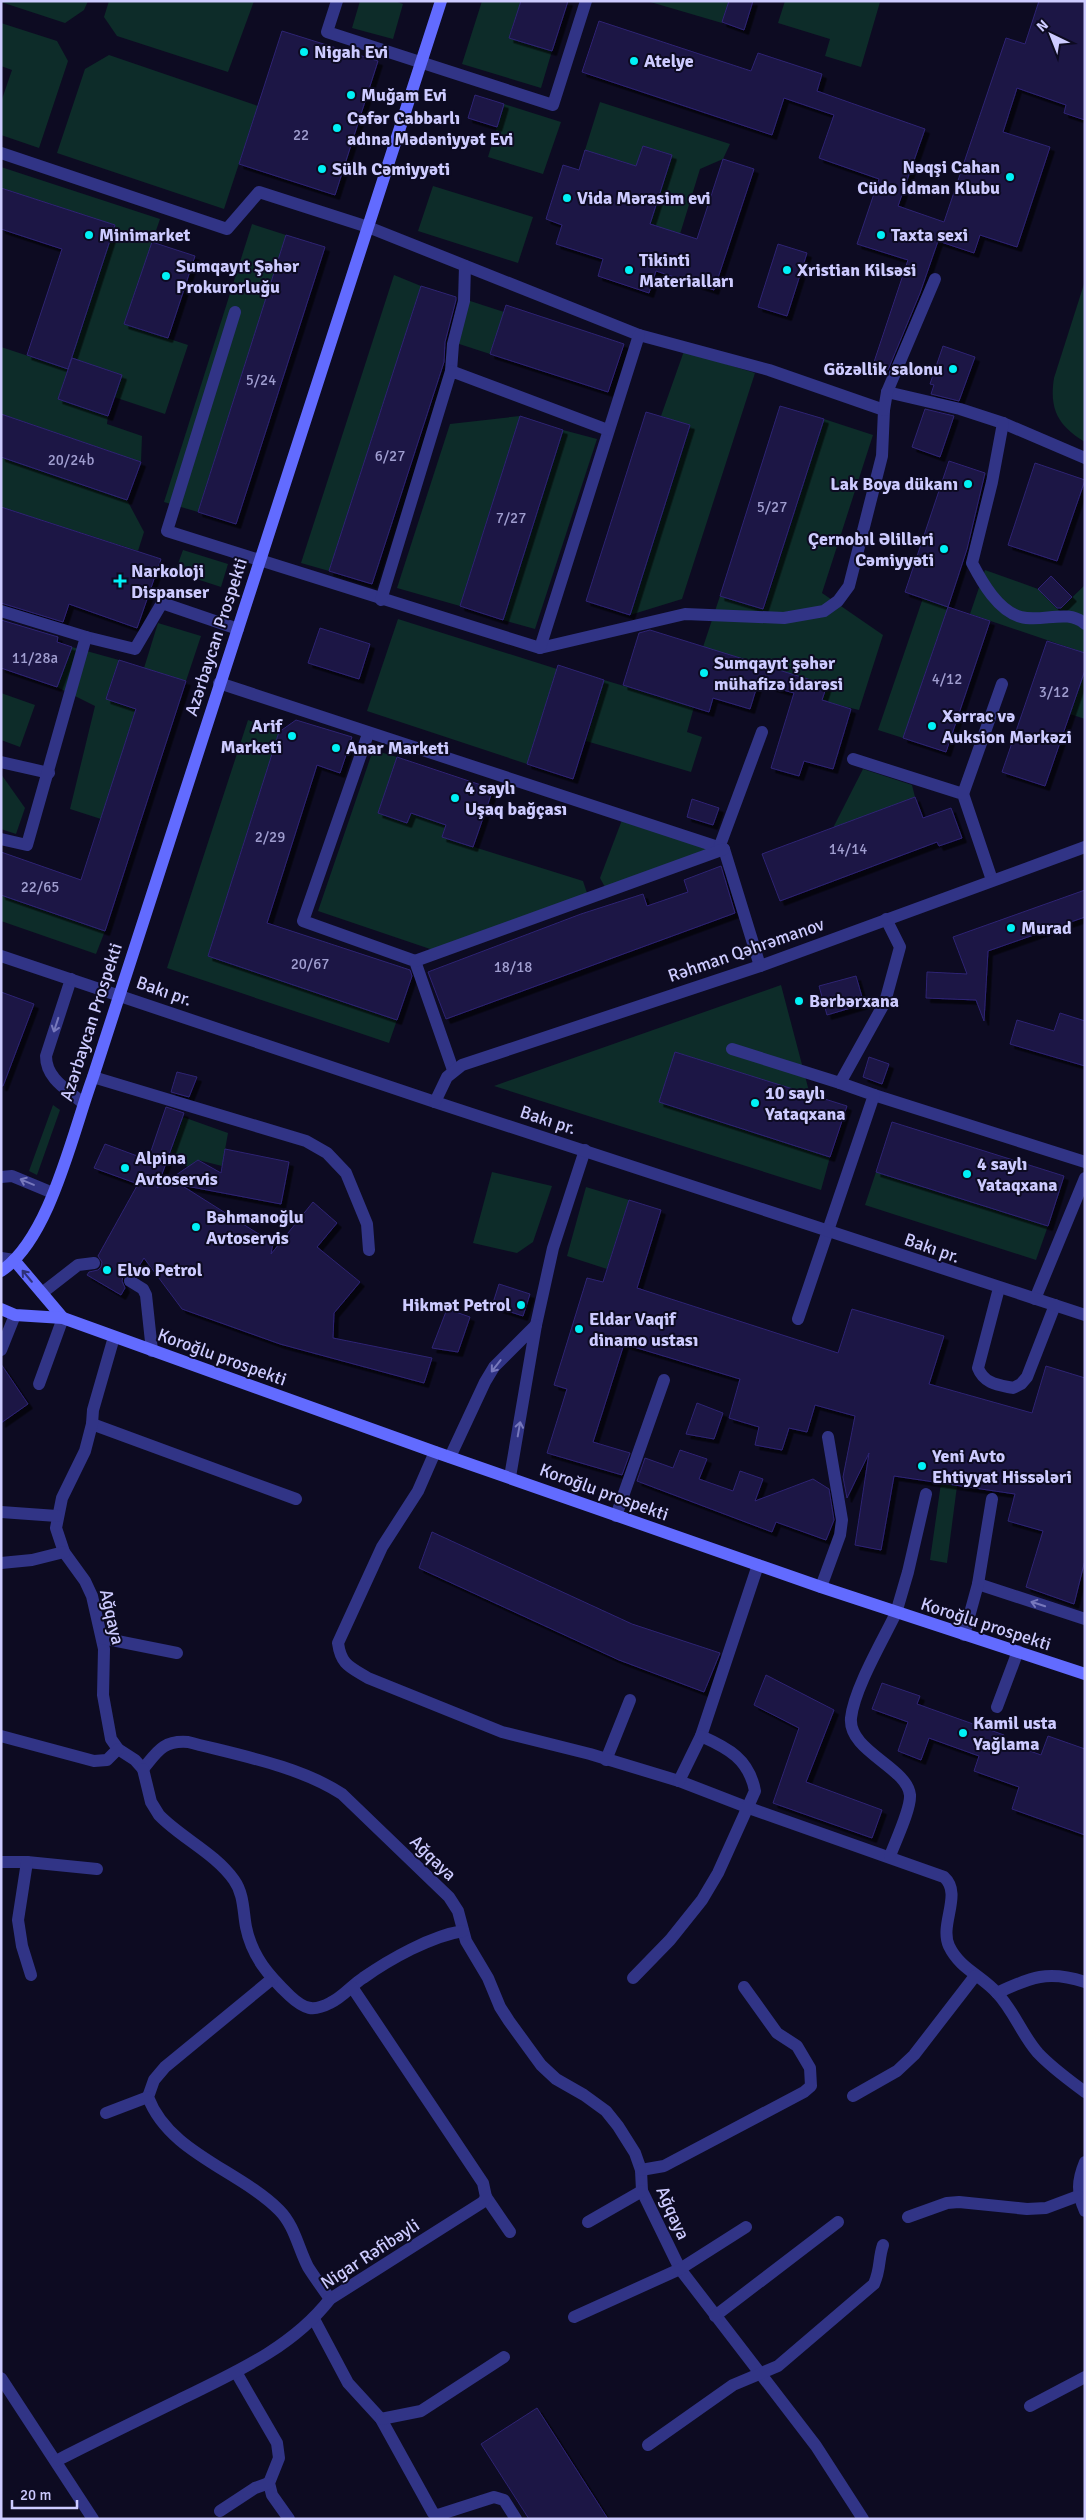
<svg xmlns="http://www.w3.org/2000/svg" width="1086" height="2520" viewBox="0 0 1086 2520" font-family="Signika,sans-serif">
  <style>
    .green { fill: #0d2c29 }
    .building { fill: #1b1545; stroke: #2e2473; filter: url(#shadow) }
    .lines { fill: none; stroke-linecap: round; stroke-linejoin: round }
    .lane { stroke: #313486; stroke-width: 12 }
    .street { stroke: #313486; stroke-width: 12 }
    .secondary { stroke: #626bff; stroke-width: 12 }
    .oneway { stroke: #7778bc }
    .oneway2 { stroke: #2f317a }
    .poi-dot { fill: #00f1f6; stroke: #0d0b22; stroke-width: 2 }
    .labels { text-anchor: middle; stroke-width: 4; stroke-linejoin: round; paint-order: stroke }
    .number-label { font-size: 15px; fill: #a09ed0 }
    .poi-label { font-size: 18px; font-weight: bold; fill: #cdcbff; stroke: #0d0b22; text-anchor: start }
    .street-label { font-size: 18px; fill: #cdcbff; stroke: #0d0b22 }
  </style>
  <defs>
    <filter id="shadow"><feDropShadow dx="4.5" dy="4.5" stdDeviation="0" flood-color="#0009"/></filter>
  </defs>
  <rect width="100%" height="100%" fill="#0d0b22"/>
  <g class="green">
    <path d="M88 1 84 10 65 23 1 2Z"/>
    <path d="M109 1H254L228 72 117 36 104 17Z"/>
    <path d="M360 1H395L403 4 393 39 352 28Z"/>
    <path d="M482 1H521L509 38 552 51 541 88 462 64Z"/>
    <path d="M647 1H729L722 23Z"/>
    <path d="M785 1 880 2 861 67 825 56 830 39 778 23Z"/>
    <path d="M1 23 57 41 68 61 39 148 1 135V102L12 70 1 66Z"/>
    <path d="M109 55 258 106 224 209 57 153 85 69Z"/>
    <path d="M600 102 730 144 723 159 700 169 680 234 650 225 672 155 643 146 636 166 585 150Z"/>
    <path d="M504 104 561 122 543 174 488 157Z"/>
    <path d="M1 167 160 219 124 324 188 345 165 414 114 397 122 375 71 358 115 225 1 188Z"/>
    <path d="M433 186 533 217 518 263 418 231Z"/>
    <path d="M252 224 286 235 198 512 164 502Z"/>
    <path d="M394 275 421 286 329 571 301 563Z"/>
    <path d="M1085 281V442C1058 426 1049 409 1054 378Z"/>
    <path d="M464 299 504 312 490 354 450 341Z"/>
    <path d="M1 347 68 369 58 399 108 416 107 424 142 436 141 462 1 414Z"/>
    <path d="M684 351 755 373 682 599 630 615 690 426 661 416Z"/>
    <path d="M520 416 460 606 397 588 450 424Z"/>
    <path d="M824 419 873 435 822 593 883 635 859 710 822 701 827 685 703 647 720 596 764 609Z"/>
    <path d="M563 430 597 439 535 629 503 620Z"/>
    <path d="M1 457 127 500 144 532 138 551 1 507Z"/>
    <path d="M183 550 228 564 221 587 175 572Z"/>
    <path d="M985 570 1038 589 1059 610 1085 585V653L970 614Z"/>
    <path d="M923 598 948 607 903 738 878 730Z"/>
    <path d="M398 619 557 669 527 764 367 711Z"/>
    <path d="M158 623 201 636 186 681 144 668Z"/>
    <path d="M72 647 119 660 136 709 101 819 70 809 95 706 57 687Z"/>
    <path d="M1085 670V719L1070 714Z"/>
    <path d="M604 680 694 707 687 732 702 737 691 772 586 741Z"/>
    <path d="M1 693 35 705 20 747 1 740Z"/>
    <path d="M248 720 279 732 208 956 397 1020 389 1043 167 968Z"/>
    <path d="M373 750 397 757 378 813 407 823 411 813 446 825 442 837 583 881 588 896 436 951 318 911Z"/>
    <path d="M863 769 912 785 915 797 833 828Z"/>
    <path d="M1 774 25 808 16 834 1 829Z"/>
    <path d="M622 820 713 850 606 889 600 878Z"/>
    <path d="M1 895 105 931 96 954 1 921Z"/>
    <path d="M781 985 810 1095 675 1052 659 1102 830 1157 821 1190 494 1086Z"/>
    <path d="M53 1105 60 1110 37 1175 29 1171Z"/>
    <path d="M183 1117 228 1133 222 1166 198 1160 188 1167 169 1157Z"/>
    <path d="M492 1172 552 1186 533 1242 517 1253 473 1243Z"/>
    <path d="M876 1172 1048 1226 1036 1260 865 1205Z"/>
    <path d="M586 1187 629 1200 607 1269 567 1256Z"/>
    <path d="M941 1483 957 1486 947 1563 930 1560Z"/>
  </g>
  <g class="building">
    <path d="M521 1H568L552 51 509 38Z"/>
    <path d="M729 1H753L744 30 722 22Z"/>
    <path d="M1039 1H1085V120L1064 113 1066 105 1017 88 1003 132 1050 147 1017 247 980 235 974 253 938 241 920 293 888 370 873 365 908 260 857 244 879 179 819 158 834 115 784 98 772 135 582 72 599 21 751 71 758 53 822 74 817 91 925 129 898 206 944 222 1006 38 1025 44Z"/>
    <path d="M282 31 378 61 335 195 239 164Z"/>
    <path d="M475 95 504 104 497 127 468 118Z"/>
    <path d="M643 146 672 155 650 224 697 239 723 159 754 169 714 290 656 271 649 293 598 276 603 259 556 244 562 225 546 219 563 165 579 170 585 150 636 166Z"/>
    <path d="M1 188 115 225 68 369 27 355 62 249 1 229Z"/>
    <path d="M286 235 325 247 236 524 198 512Z"/>
    <path d="M152 242 195 256 168 338 124 324Z"/>
    <path d="M778 244 807 253 787 316 758 307Z"/>
    <path d="M421 286 456 297V300L445 342 444 362 372 584 329 571Z"/>
    <path d="M506 305 624 344 608 392 490 354Z"/>
    <path d="M943 346 975 357 959 401 931 394 934 385 930 384Z"/>
    <path d="M72 358 122 375 108 416 58 399Z"/>
    <path d="M780 406 824 419 763 609 720 596Z"/>
    <path d="M925 409 954 416 940 457 912 447Z"/>
    <path d="M646 412 690 425 630 615 586 601Z"/>
    <path d="M1 414 141 462 127 500 1 457Z"/>
    <path d="M520 416 563 430 503 620 460 606Z"/>
    <path d="M949 461 985 473 967 549 948 607 905 592Z"/>
    <path d="M1035 463 1085 480 1057 561 1008 545Z"/>
    <path d="M1 507 161 559 137 628 69 604 63 622 1 603Z"/>
    <path d="M1051 576 1072 597 1061 608H1057L1038 589Z"/>
    <path d="M948 607 990 621 946 752 903 738Z"/>
    <path d="M1 620 58 637 57 642 72 647 57 687 1 668Z"/>
    <path d="M320 628 370 644 359 679 308 663Z"/>
    <path d="M650 630 827 685 822 700 851 709 833 769 804 761 799 776 771 768 794 693 758 683 750 709 713 698 709 712 623 685 639 633Z"/>
    <path d="M1047 641 1085 653V670L1045 786 1002 772Z"/>
    <path d="M119 660 186 681 105 931 1 895V852L81 880 136 709 106 699Z"/>
    <path d="M558 665 604 680 573 779 527 764Z"/>
    <path d="M296 720 352 737 340 773 317 765 267 923 410 970 412 976 397 1020 208 956 279 732Z"/>
    <path d="M397 757 493 789 473 847 442 837 446 825 411 813 407 823 378 813Z"/>
    <path d="M915 797 923 818 951 808 962 838 939 846 937 842 780 901 762 854Z"/>
    <path d="M692 799 719 808 713 825 687 817Z"/>
    <path d="M721 866 735 913 446 1019 428 972 581 914 643 894 647 906 688 892 684 880Z"/>
    <path d="M1085 890V917L988 951 984 1021 976 1000 926 998 927 972 967 974 953 937Z"/>
    <path d="M856 976 864 1004 827 1015 819 986Z"/>
    <path d="M1 992 34 1004 3 1086H1Z"/>
    <path d="M1060 1013 1085 1021V1066L1010 1044 1017 1020 1054 1031Z"/>
    <path d="M675 1052 847 1106 830 1157 659 1102Z"/>
    <path d="M869 1057 889 1064 882 1084 863 1077Z"/>
    <path d="M177 1072 197 1077 189 1097 171 1092Z"/>
    <path d="M166 1107 184 1113 157 1188 198 1160 221 1173 225 1149 289 1162 281 1204 181 1185 273 1243 271 1254 313 1202 337 1223 317 1247 360 1282 334 1313 333 1338 432 1358 424 1383 280 1344 182 1309 144 1258 134 1274 130 1273 123 1276 122 1281 125 1288 121 1295 87 1275 89 1272 98 1270 101 1267 102 1262 98 1256 138 1184 94 1168 105 1144 148 1160Z"/>
    <path d="M892 1122 1064 1176 1048 1226 876 1172Z"/>
    <path d="M629 1200 661 1210 637 1288 838 1353 852 1309 944 1336 929 1384 1032 1413 1046 1366 1085 1378V1560L1074 1604 1026 1587 1043 1531 1008 1521 1015 1494 894 1476 881 1550 855 1545 869 1453 847 1498 843 1477 855 1416 815 1405 807 1432 789 1428 782 1450 755 1445 759 1427 729 1418 740 1379 624 1344 593 1442 630 1453 622 1475 547 1453 567 1389 554 1385 587 1278 603 1282Z"/>
    <path d="M499 1284 530 1294 523 1316 492 1306Z"/>
    <path d="M447 1309 470 1317 458 1352 432 1348Z"/>
    <path d="M1 1364 28 1404 1 1423Z"/>
    <path d="M697 1403 723 1413 714 1439 686 1434Z"/>
    <path d="M680 1450 707 1459 699 1479 733 1491 740 1471 763 1479 755 1501 813 1479 829 1489 834 1520 826 1540 776 1522 772 1532 637 1481 645 1458 673 1468Z"/>
    <path d="M432 1532 632 1624 720 1653 704 1692 619 1660 419 1568Z"/>
    <path d="M766 1675 834 1710 806 1782 882 1810 872 1838 773 1803 799 1728 754 1705Z"/>
    <path d="M882 1683 920 1696 917 1704 1004 1735 1002 1741 1041 1755 1048 1736 1085 1749V1835L1012 1809 1019 1787 974 1771 979 1756 929 1738 921 1760 898 1751 908 1722 872 1709Z"/>
    <path d="M537 2408 608 2519H529L481 2444Z"/>
  </g>
  <g class="lines">
    <g class="lane">
      <path d="M337 1 327 32 553 105 586 1"/>
      <path d="M1 153 227 229 259 192 368 227 639 335 769 370 884 410 882 456 849 586 838 601 824 611 784 618 685 614 540 648"/>
      <path d="M235 312 167 531 540 648 639 335"/>
      <path d="M451 371 453 344 464 301 465 266"/>
      <path d="M887 392 960 409 1003 423 1085 458"/>
      <path d="M884 410 887 392 935 279"/>
      <path d="M1003 423 992 482 972 563C982 582 998 611 1021 617 1042 623 1068 608 1085 624"/>
      <path d="M381 600 451 371 608 430"/>
      <path d="M1 611 86 637 135 649 162 603 238 629"/>
      <path d="M219 683 724 849 760 966"/>
      <path d="M368 734 303 921 415 961 453 1070"/>
      <path d="M853 759 963 794 992 880"/>
      <path d="M1 762 49 773"/>
      <path d="M963 794 1002 684"/>
      <path d="M1 839 27 845 86 637"/>
      <path d="M719 848 762 732"/>
      <path d="M415 961 724 849"/>
      <path d="M71 979 46 1056C46 1079 68 1090 83 1103"/>
      <path d="M732 1049 840 1083"/>
      <path d="M93 1077 306 1141 327 1153 346 1173 367 1224 369 1250"/>
      <path d="M874 1095 1085 1162"/>
      <path d="M1 1177 12 1176 53 1193"/>
      <path d="M130 1281 143 1289 146 1295 152 1351"/>
      <path d="M999 1288 978 1368C984 1384 999 1385 1013 1388L1021 1384 1027 1377 1055 1305"/>
      <path d="M42 1293 78 1265 94 1263"/>
      <path d="M1035 1299 1085 1178"/>
      <path d="M798 1319 874 1095 840 1083 885 1002 900 947 886 919"/>
      <path d="M536 1325 553 1248 585 1150"/>
      <path d="M39 1384 63 1318"/>
      <path d="M92 1424 296 1499"/>
      <path d="M450 1457 485 1382 494 1367 536 1325 510 1477"/>
      <path d="M616 1516 664 1380"/>
      <path d="M978 1584 1085 1619"/>
      <path d="M821 1587 840 1535 842 1520 828 1437"/>
      <path d="M896 1613 908 1572 926 1494"/>
      <path d="M964 1635 978 1584 992 1499"/>
      <path d="M997 1707 1018 1651"/>
      <path d="M606 1760 630 1700"/>
    </g>
    <g class="street">
      <path d="M1 956 435 1102 1085 1315"/>
      <path d="M435 1102 447 1077 462 1065 760 966 1085 847"/>
      <path d="M1 1258 14 1260"/>
      <path d="M114 1337 93 1410 92 1424 85 1451 62 1498 56 1528 64 1552 85 1581 92 1596 104 1649 103 1695 111 1739 118 1749 135 1760 143 1769C157 1752 163 1740 188 1742 238 1755 299 1766 342 1794L449 1897 458 1911 466 1941 488 1978 500 2007 509 2021 541 2065 556 2079 584 2095 606 2111 618 2126 635 2153 641 2170 642 2191 680 2269 816 2446 863 2519"/>
      <path d="M1 1350 15 1315"/>
      <path d="M435 1452 418 1491 382 1547 338 1643C341 1665 350 1667 368 1678L502 1732 590 1754 679 1781 749 1808 944 1877C963 1894 939 1924 949 1946 960 1969 981 1975 997 1993 1014 2011 1022 2035 1038 2053 1052 2068 1069 2080 1085 2092"/>
      <path d="M1 1512 57 1516"/>
      <path d="M1 1563 32 1560 64 1552"/>
      <path d="M102 1638 177 1653"/>
      <path d="M1 1736 94 1761 107 1760 118 1749"/>
      <path d="M143 1769 151 1802 159 1815C181 1838 215 1853 234 1880 244 1894 243 1911 246 1927 252 1957 269 1976 290 1996 304 2009 313 2012 330 2003 343 1997 352 1985 363 1978 390 1959 431 1936 463 1931"/>
      <path d="M679 1781 701 1736 758 1565"/>
      <path d="M890 1856C895 1842 911 1809 910 1795 907 1767 848 1751 851 1718 854 1689 883 1640 896 1613"/>
      <path d="M1 1862H27L97 1869"/>
      <path d="M27 1862 18 1920 22 1946 31 1975"/>
      <path d="M633 1978 670 1940 702 1900 718 1873 755 1791C749 1759 728 1748 701 1736"/>
      <path d="M272 1979 165 2067 154 2080 148 2097C169 2153 239 2170 279 2210 295 2226 298 2248 308 2267 315 2278 323 2289 330 2299"/>
      <path d="M997 1993C1031 1977 1048 1970 1085 1982"/>
      <path d="M853 2096 897 2071 914 2055 975 1976"/>
      <path d="M106 2113 148 2097"/>
      <path d="M1085 2162C1077 2181 1077 2193 1085 2211"/>
      <path d="M641 2170 664 2166 804 2092 811 2086 810 2068 797 2046 777 2033 744 1987"/>
      <path d="M486 2197 510 2232"/>
      <path d="M908 2217 947 2203 959 2202 1027 2209 1046 2208 1078 2196"/>
      <path d="M588 2222 642 2191"/>
      <path d="M715 2316 838 2222"/>
      <path d="M574 2317 680 2269 746 2227"/>
      <path d="M314 2319 348 2383 381 2419 433 2513 438 2515 494 2497 504 2500 516 2519"/>
      <path d="M236 2372 277 2443 279 2458 269 2483 272 2495 289 2519"/>
      <path d="M1 2378 93 2519"/>
      <path d="M1030 2406 1085 2377"/>
      <path d="M381 2419 421 2411 504 2357"/>
      <path d="M648 2445 733 2385 778 2366 874 2284C881 2268 878 2260 883 2245"/>
      <path d="M56 2461C97 2440 138 2420 179 2400 234 2373 292 2348 330 2299L483 2202 486 2197 483 2183 352 1987"/>
      <path d="M220 2511 255 2488 269 2483"/>
    </g>
    <g class="secondary">
      <path d="M14 1260 63 1318"/>
      <path d="M1 1271C50 1239 73 1131 93 1077L441 1"/>
      <path d="M1 1309 15 1315 63 1318 435 1452 821 1587 1085 1674"/>
    </g>
  </g>
  <defs><path id="oneway-shaft" d="M-6 0H5M1.5-3L5.5 0L1.5 3" fill="none" stroke-width="1.6" stroke-linecap="round" stroke-linejoin="round" transform="scale(1.25)"/></defs>
  <g class="oneway">
    <use href="#oneway-shaft" transform="translate(56 1025) rotate(108)"/>
    <use href="#oneway-shaft" transform="translate(27 1182) rotate(-157)"/>
    <use href="#oneway-shaft" transform="translate(496 1366) rotate(128)"/>
    <use href="#oneway-shaft" transform="translate(519 1429) rotate(-80)"/>
    <use href="#oneway-shaft" transform="translate(1038 1604) rotate(-162)"/>
  </g>
  <use class="oneway2" href="#oneway-shaft" transform="translate(27 1276) rotate(-130)"/>
  <g class="poi-dot">
    <circle cx="304" cy="52" r="5"/>
    <circle cx="634" cy="61" r="5"/>
    <circle cx="351" cy="95" r="5"/>
    <circle cx="337" cy="128" r="5"/>
    <circle cx="322" cy="169" r="5"/>
    <circle cx="1010" cy="177" r="5"/>
    <circle cx="567" cy="198" r="5"/>
    <circle cx="89" cy="235" r="5"/>
    <circle cx="881" cy="235" r="5"/>
    <circle cx="629" cy="270" r="5"/>
    <circle cx="787" cy="270" r="5"/>
    <circle cx="166" cy="276" r="5"/>
    <circle cx="953" cy="369" r="5"/>
    <circle cx="968" cy="484" r="5"/>
    <circle cx="944" cy="549" r="5"/>
    <path d="M117.5 573.5h5v5h5v5h-5v5h-5v-5h-5v-5h5z"/>
    <circle cx="704" cy="673" r="5"/>
    <circle cx="932" cy="726" r="5"/>
    <circle cx="292" cy="736" r="5"/>
    <circle cx="336" cy="748" r="5"/>
    <circle cx="455" cy="798" r="5"/>
    <circle cx="1011" cy="928" r="5"/>
    <circle cx="799" cy="1001" r="5"/>
    <circle cx="755" cy="1103" r="5"/>
    <circle cx="125" cy="1168" r="5"/>
    <circle cx="967" cy="1174" r="5"/>
    <circle cx="196" cy="1227" r="5"/>
    <circle cx="107" cy="1270" r="5"/>
    <circle cx="521" cy="1305" r="5"/>
    <circle cx="579" cy="1329" r="5"/>
    <circle cx="922" cy="1466" r="5"/>
    <circle cx="963" cy="1733" r="5"/>
  </g>
  <g class="labels">
    <g class="number-label">
      <text x="301" y="140">22</text>
      <text x="261" y="385">5/24</text>
      <text x="390" y="461">6/27</text>
      <text x="71" y="465">20/24b</text>
      <text x="772" y="512">5/27</text>
      <text x="511" y="523">7/27</text>
      <text x="35" y="663">11/28a</text>
      <text x="947" y="684">4/12</text>
      <text x="1054" y="697">3/12</text>
      <text x="270" y="842">2/29</text>
      <text x="848" y="854">14/14</text>
      <text x="40" y="892">22/65</text>
      <text x="310" y="969">20/67</text>
      <text x="513" y="972">18/18</text>
    </g>
    <g class="poi-label">
      <text x="314" y="58">Nigah Evi</text>
      <text x="644" y="67">Atelye</text>
      <text x="361" y="101">Muğam Evi</text>
      <text x="347" y="124">Cəfər Cabbarlı<tspan x="347" dy="21">adına Mədəniyyət Evi</tspan></text>
      <text x="1000" y="173" text-anchor="end">Nəqşi Cahan<tspan x="1000" dy="21">Cüdo İdman Klubu</tspan></text>
      <text x="332" y="175">Sülh Cəmiyyəti</text>
      <text x="577" y="204">Vida Mərasim evi</text>
      <text x="99" y="241">Minimarket</text>
      <text x="891" y="241">Taxta sexi</text>
      <text x="639" y="266">Tikinti<tspan x="639" dy="21">Materialları</tspan></text>
      <text x="176" y="272">Sumqayıt Şəhər<tspan x="176" dy="21">Prokurorluğu</tspan></text>
      <text x="797" y="276">Xristian Kilsəsi</text>
      <text x="943" y="375" text-anchor="end">Gözəllik salonu</text>
      <text x="958" y="490" text-anchor="end">Lak Boya dükanı</text>
      <text x="934" y="545" text-anchor="end">Çernobıl Əlilləri<tspan x="934" dy="21">Cəmiyyəti</tspan></text>
      <text x="131" y="577">Narkoloji<tspan x="131" dy="21">Dispanser</tspan></text>
      <text x="714" y="669">Sumqayıt şəhər<tspan x="714" dy="21">mühafizə idarəsi</tspan></text>
      <text x="942" y="722">Xərrac və<tspan x="942" dy="21">Auksion Mərkəzi</tspan></text>
      <text x="282" y="732" text-anchor="end">Arif<tspan x="282" dy="21">Marketi</tspan></text>
      <text x="346" y="754">Anar Marketi</text>
      <text x="465" y="794">4 saylı<tspan x="465" dy="21">Uşaq bağçası</tspan></text>
      <text x="1021" y="934">Murad</text>
      <text x="809" y="1007">Bərbərxana</text>
      <text x="765" y="1099">10 saylı<tspan x="765" dy="21">Yataqxana</tspan></text>
      <text x="135" y="1164">Alpina<tspan x="135" dy="21">Avtoservis</tspan></text>
      <text x="977" y="1170">4 saylı<tspan x="977" dy="21">Yataqxana</tspan></text>
      <text x="206" y="1223">Bəhmanoğlu<tspan x="206" dy="21">Avtoservis</tspan></text>
      <text x="117" y="1276">Elvo Petrol</text>
      <text x="511" y="1311" text-anchor="end">Hikmət Petrol</text>
      <text x="589" y="1325">Eldar Vaqif<tspan x="589" dy="21">dinamo ustası</tspan></text>
      <text x="932" y="1462">Yeni Avto<tspan x="932" dy="21">Ehtiyyat Hissələri</tspan></text>
      <text x="973" y="1729">Kamil usta<tspan x="973" dy="21">Yağlama</tspan></text>
    </g>
    <g class="street-label">
      <text transform="translate(216 637) rotate(-72)" y="6">Azərbaycan Prospekti</text>
      <text transform="translate(746 950) rotate(-19)" y="6">Rəhman Qəhrəmanov</text>
      <text transform="translate(164 991) rotate(19)" y="6">Bakı pr.</text>
      <text transform="translate(91 1022) rotate(-72)" y="6">Azərbaycan Prospekti</text>
      <text transform="translate(548 1120) rotate(18)" y="6">Bakı pr.</text>
      <text transform="translate(932 1248) rotate(19)" y="6">Bakı pr.</text>
      <text transform="translate(222 1357) rotate(20)" y="6">Koroğlu prospekti</text>
      <text transform="translate(604 1492) rotate(20)" y="6">Koroğlu prospekti</text>
      <text transform="translate(112 1617) rotate(77)" y="6">Ağqaya</text>
      <text transform="translate(986 1624) rotate(18)" y="6">Koroğlu prospekti</text>
      <text transform="translate(433 1858) rotate(44)" y="6">Ağqaya</text>
      <text transform="translate(673 2213) rotate(66)" y="6">Ağqaya</text>
      <text transform="translate(370 2254) rotate(-33)" y="6">Nigar Rəfibəyli</text>
    </g>
  </g>
  <rect width="1086" height="2520" fill="none" stroke="#cdcbff" stroke-width="5"/>
  <g transform="translate(1051 35) rotate(317)" stroke="#0d0b22" stroke-width="4" paint-order="stroke">
  <path d="M0-4L9 19L0 12L-9 19Z" fill="#cdcbff"/>
  <text y="-8" font-size="14" font-weight="bold" text-anchor="middle" fill="#cdcbff">N</text>
  </g>
  <path d="M12 2500v8h65v-8" fill="none" stroke="#cdcbff" stroke-width="2.5"/>
  <text x="20" y="2500" font-size="15" fill="#cdcbff" stroke="#0d0b22" stroke-width="4" paint-order="stroke">20 m</text>
</svg>
